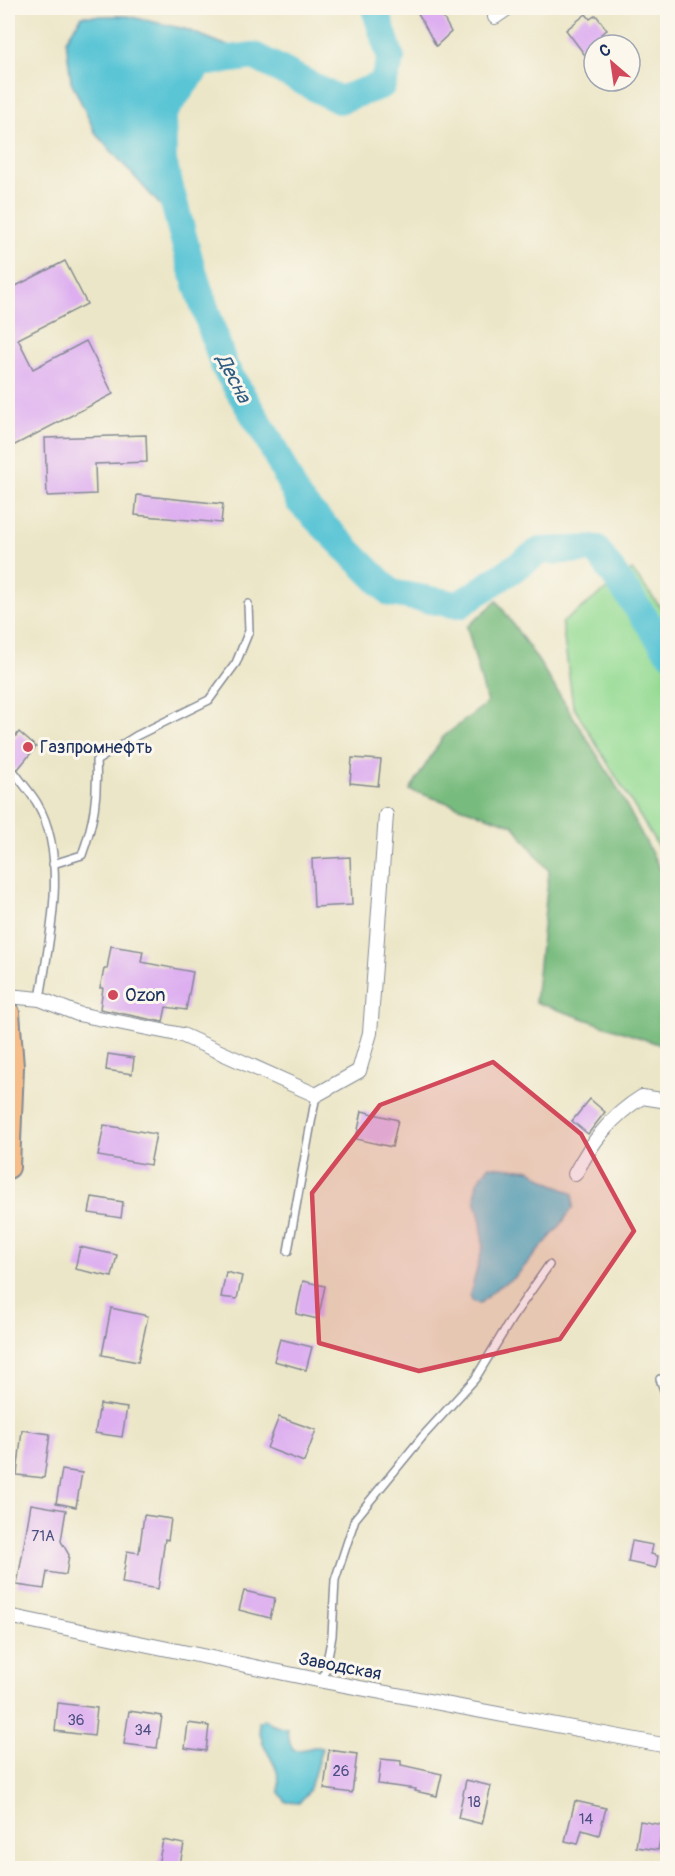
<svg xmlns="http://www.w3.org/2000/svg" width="675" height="1876" viewBox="0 0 675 1876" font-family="Pangolin,sans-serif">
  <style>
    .green { fill: #96db94; stroke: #588579; stroke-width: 1.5 }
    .forest { fill: #78bb7e; stroke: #4a756e; stroke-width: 1.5 }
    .water { fill: #5ac5d5; stroke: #3a7a9a; stroke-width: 1.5 }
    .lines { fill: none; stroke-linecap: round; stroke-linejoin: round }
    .river { stroke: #5ac5d5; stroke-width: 28 }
    .building { fill: #ddaef0 }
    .service-casing { stroke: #848a93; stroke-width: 10 }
    .minor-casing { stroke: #848a93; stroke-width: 16 }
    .trunk-casing { stroke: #848a93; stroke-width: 26 }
    .service { stroke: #fff; stroke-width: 7 }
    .minor { stroke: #fff; stroke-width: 14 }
    .trunk { stroke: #f7bd88; stroke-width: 22 }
    .marked { fill: #d1495b; fill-opacity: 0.2; stroke: #d1495b; stroke-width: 4.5; stroke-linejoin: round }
    .poi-dot { fill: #d1495b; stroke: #fbf7ec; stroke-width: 2 }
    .labels { text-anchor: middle; stroke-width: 6; stroke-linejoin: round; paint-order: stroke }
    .number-label { font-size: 15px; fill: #4c4f82 }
    .poi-label { font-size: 18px; fill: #1b2f5e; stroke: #fbf7ec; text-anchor: start }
    .street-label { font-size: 18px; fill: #1b2f5e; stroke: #fbf7ec }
    .water-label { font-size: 20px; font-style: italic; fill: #2e5c82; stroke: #fbf7ec }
  </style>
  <rect width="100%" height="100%" fill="#fbf7ec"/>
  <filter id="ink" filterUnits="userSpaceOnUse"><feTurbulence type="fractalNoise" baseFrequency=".0167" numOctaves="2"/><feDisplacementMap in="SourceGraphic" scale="12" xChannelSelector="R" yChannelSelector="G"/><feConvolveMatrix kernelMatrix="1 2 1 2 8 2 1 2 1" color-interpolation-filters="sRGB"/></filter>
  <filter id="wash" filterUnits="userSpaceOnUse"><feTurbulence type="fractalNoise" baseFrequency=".008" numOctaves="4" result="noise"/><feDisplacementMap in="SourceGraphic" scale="24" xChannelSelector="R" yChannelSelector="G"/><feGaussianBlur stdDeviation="1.35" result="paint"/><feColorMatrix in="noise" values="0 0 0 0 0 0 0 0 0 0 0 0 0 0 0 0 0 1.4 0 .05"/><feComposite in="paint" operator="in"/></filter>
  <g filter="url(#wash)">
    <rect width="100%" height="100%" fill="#ece6c8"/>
    <path class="green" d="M632 570 667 616V861L573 706 562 623Z"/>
    <path class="forest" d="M497 601 539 662 614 782 667 882V1047L535 1002 549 871 513 825 410 790 443 737 487 703 467 627Z"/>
    <g class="water">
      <path d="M82 16H127L185 29 258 58 200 63 162 114 163 162 181 228 96 134 71 81 66 40Z"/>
      <path d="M489 1166 531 1170 545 1180 573 1194V1207L560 1226 515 1277 498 1287 480 1303 473 1302 470 1295 483 1246 481 1222 475 1199 477 1182Z"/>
      <path d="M264 1719 273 1725 287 1729 288 1739 293 1749C304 1753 312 1744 322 1748L309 1791 299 1803 286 1802 279 1792C282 1760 259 1753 259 1722Z"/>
    </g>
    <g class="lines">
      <path class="river" d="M375 8 391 59 382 85 339 100 254 56 200 63 162 114 163 162 191 266 224 366 269 440 299 501 391 593 459 605 540 551 596 549 668 651"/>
    </g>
    <g id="blocks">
      <g class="building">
        <path d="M415 8H438L451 32 436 46Z"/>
        <path d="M586 14 590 19 596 15 607 30 601 34 610 45H594V67L566 30Z"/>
        <path d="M65 261 87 304 18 339 33 369 86 341 113 394 11 447 8 439V290Z"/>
        <path d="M146 435 147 462 95 464 96 494 47 496 45 438Z"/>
        <path d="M137 495 223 504 221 523 135 515Z"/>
        <path d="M19 732 36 747 18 769H11L9 773 11 777 8 782V746Z"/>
        <path d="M352 758 381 760 378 786 350 783Z"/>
        <path d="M350 857 352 905 314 907 312 859Z"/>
        <path d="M111 946 143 951 141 962 193 972 186 1010 166 1007 163 1022 100 1009 103 988H100L104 969H107Z"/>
        <path d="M108 1054 134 1058 132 1074 106 1070Z"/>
        <path d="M590 1099 605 1112 588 1134 572 1121Z"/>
        <path d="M362 1111 398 1120 392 1147 356 1139Z"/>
        <path d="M104 1125 156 1134 150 1165 98 1156Z"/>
        <path d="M92 1197 123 1202 121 1218 89 1213Z"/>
        <path d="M80 1247 117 1255 112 1277 75 1269Z"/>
        <path d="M226 1272 242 1276 237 1299 221 1297Z"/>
        <path d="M303 1281 325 1286 318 1319 296 1314Z"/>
        <path d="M111 1308 148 1316 138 1362 102 1355Z"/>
        <path d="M280 1339 312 1347 306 1370 274 1361Z"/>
        <path d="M100 1404 127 1408 122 1437 95 1433Z"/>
        <path d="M279 1417 316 1430 304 1462 267 1448Z"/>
        <path d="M22 1430 50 1434 44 1478 17 1475Z"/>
        <path d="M62 1470 82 1473 76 1507 56 1503Z"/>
        <path d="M31 1504 66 1510 61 1541 69 1555 66 1575 47 1572 44 1589 17 1585Z"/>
        <path d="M144 1515 171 1519 168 1540 165 1539 158 1589 122 1583 127 1551 139 1553Z"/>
        <path d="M632 1541 653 1545 651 1554 658 1556 656 1568 628 1562Z"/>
        <path d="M244 1591 275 1598 270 1618 239 1610Z"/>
        <path d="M58 1703 97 1708 94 1736 55 1731Z"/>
        <path d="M129 1711 162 1716 157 1748 124 1744Z"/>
        <path d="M188 1723 209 1726 206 1751 185 1748Z"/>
        <path d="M329 1750 357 1754 352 1793 324 1789Z"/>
        <path d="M381 1759 401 1761V1765L442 1774 437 1796 415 1791 416 1789 378 1784Z"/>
        <path d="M466 1780 491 1786 482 1824 458 1818Z"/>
        <path d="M575 1801 606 1808 599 1835 582 1830 578 1844 565 1841Z"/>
        <path d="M640 1821 663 1825 658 1850 636 1847Z"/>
        <path d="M163 1840 184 1844 179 1869 158 1865Z"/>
      </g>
    </g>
  </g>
  <g filter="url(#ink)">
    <use href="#blocks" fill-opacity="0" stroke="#848a93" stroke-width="1.5"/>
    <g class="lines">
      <defs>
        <g id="service">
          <path d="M15 773C22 783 31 793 37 803 69 858 49 940 40 999"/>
          <path d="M53 864 82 855C94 822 98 796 96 761L136 736 209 700 236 663 249 631 248 604"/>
          <path d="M288 1251 316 1095"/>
          <path d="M660 1379 668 1401"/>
          <path d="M323 1681 332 1636 335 1580 355 1519 423 1436 475 1379 512 1318 549 1265"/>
        </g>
        <g id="minor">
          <path d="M495 17 508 8"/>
          <path d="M8 996 40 999 78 1014 182 1035 316 1095 359 1071 370 1033 386 815"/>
          <path d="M575 1174C592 1142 611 1116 642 1097L668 1101"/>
          <path d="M8 1616 323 1681 668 1746"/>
        </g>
        <path id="trunk" d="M8 1013 12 1067 8 1167"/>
      </defs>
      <use href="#service" class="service-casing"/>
      <use href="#minor" class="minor-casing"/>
      <use href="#trunk" class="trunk-casing"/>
      <use href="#service" class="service"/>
      <use href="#minor" class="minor"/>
      <use href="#trunk" class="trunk"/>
    </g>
  </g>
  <path class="marked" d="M493 1062 581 1134 634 1231 560 1339 419 1371 319 1343 312 1193 380 1105Z"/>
  <g class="poi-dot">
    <circle cx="28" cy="747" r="6"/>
    <circle cx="113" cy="995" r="6"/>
  </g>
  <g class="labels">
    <g class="number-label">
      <text x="43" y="1541">71А</text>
      <text x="76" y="1725">36</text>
      <text x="143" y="1735">34</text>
      <text x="341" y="1776">26</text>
      <text x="474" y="1807">18</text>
      <text x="586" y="1824">14</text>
    </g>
    <g class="poi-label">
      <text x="40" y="753">Газпромнефть</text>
      <text x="125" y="1001">Ozon</text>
    </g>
    <g class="street-label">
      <text transform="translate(340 1666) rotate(11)" y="6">Заводская</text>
    </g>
    <g class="water-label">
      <text transform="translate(234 378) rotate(63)" y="7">Десна</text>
    </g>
  </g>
  <rect width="675" height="1876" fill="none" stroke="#fbf7ec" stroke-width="30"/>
  <g transform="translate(612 63) rotate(331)"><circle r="28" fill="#fbf7ec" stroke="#a1a7b3" stroke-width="1.5"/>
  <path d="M0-4.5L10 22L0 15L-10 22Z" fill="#d1495b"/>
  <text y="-9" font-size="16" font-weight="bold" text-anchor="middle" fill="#1b2f5e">С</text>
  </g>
</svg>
